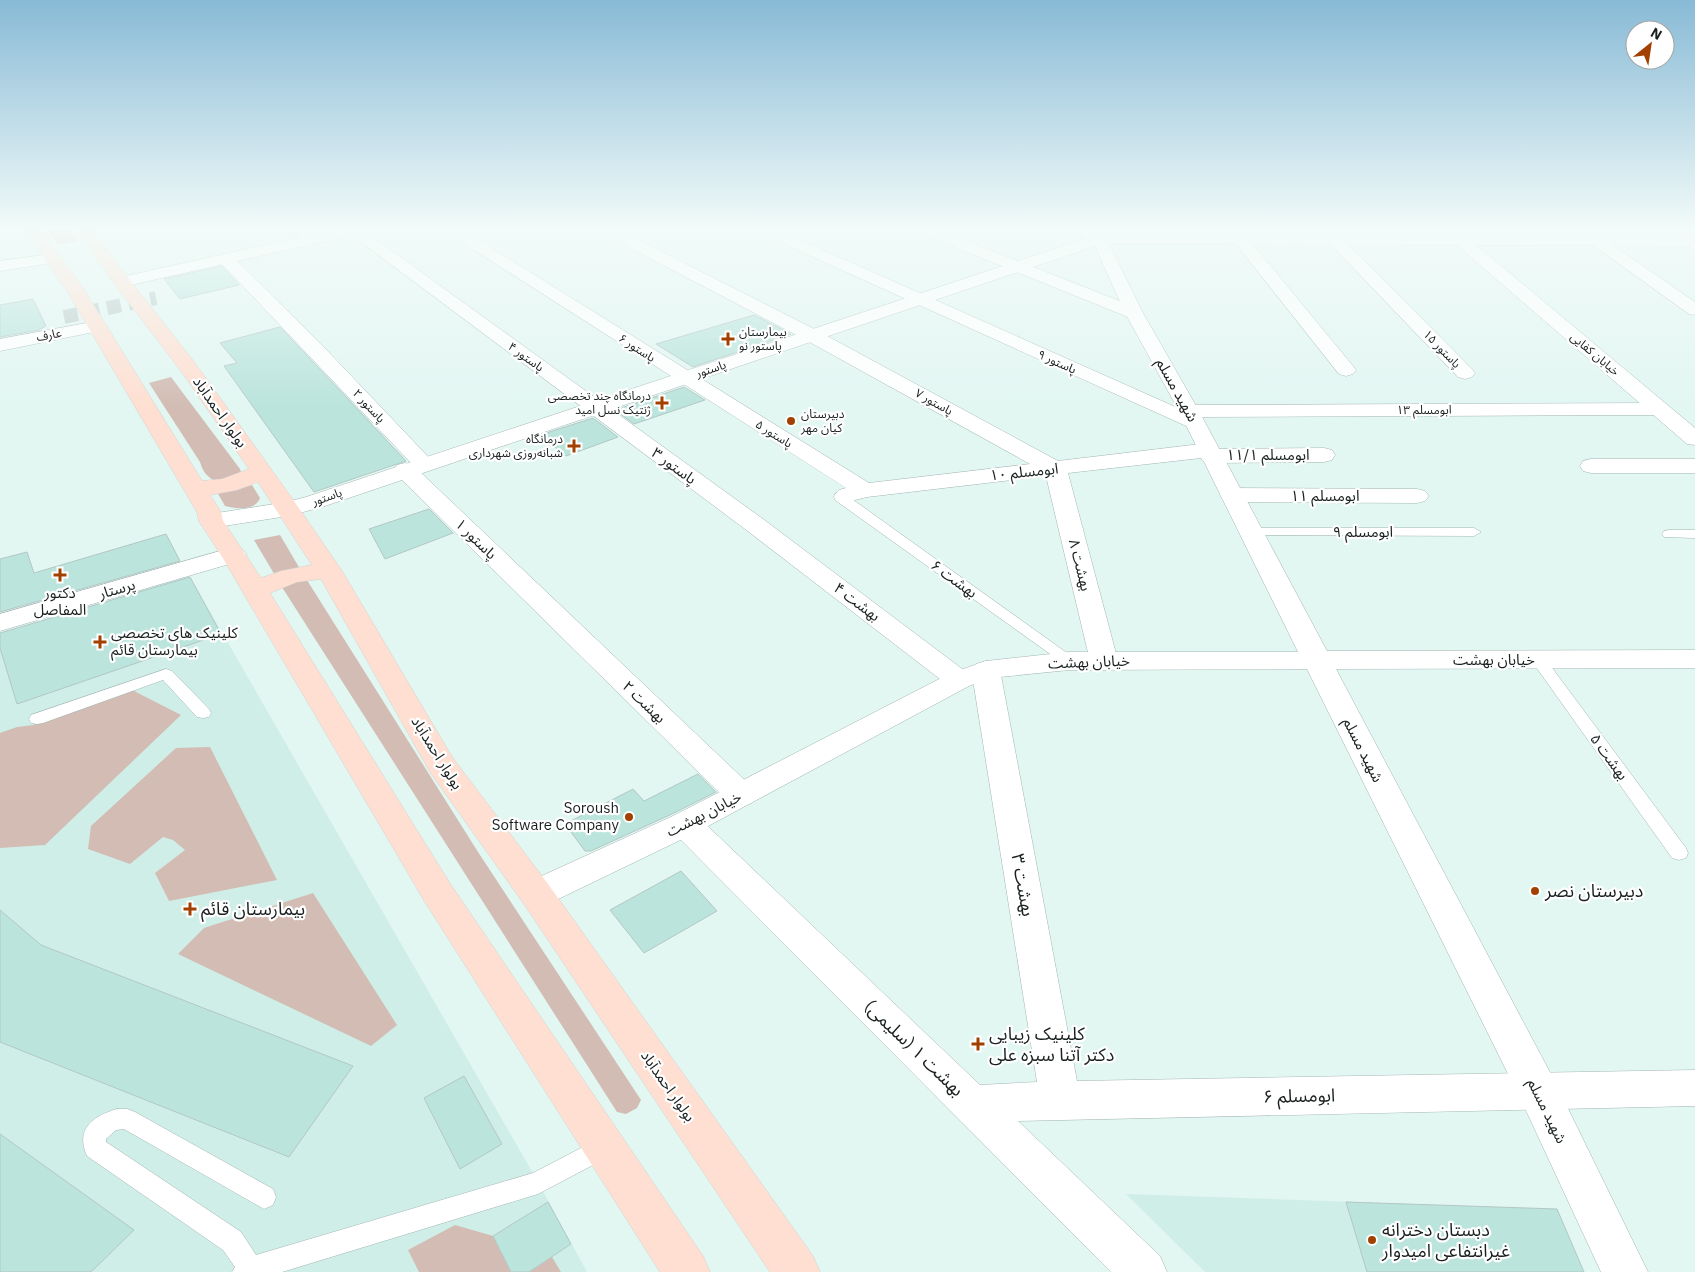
<svg xmlns="http://www.w3.org/2000/svg" width="1695" height="1272" viewBox="0 0 1695 1272" font-family="'IBM Plex Sans','Noto Sans Arabic',sans-serif">
  <style>
    .built { fill: #d0eee8 }
    .green { fill: #d2bcb3 }
    .building { fill: #bae4dc; stroke: #b4c7c4 }
    .lines { fill: none; stroke-linecap: round; stroke-linejoin: round }
    .pedestrian-tunnel { stroke: #bacbc8; stroke-width: 14; stroke-dasharray: 14 8; stroke-linecap: butt }
    .service-casing { stroke: #a3b6b3; stroke-width: 1 }
    .minor-casing { stroke: #a3b6b3; stroke-width: 1 }
    .tertiary-casing { stroke: #a3b6b3; stroke-width: 1 }
    .primary-casing { stroke: #d1d2d2; stroke-width: 1 }
    .service { fill: #fff; fill-rule: evenodd }
    .minor { fill: #fff; fill-rule: evenodd }
    .tertiary { fill: #fff; fill-rule: evenodd }
    .primary { fill: #ffdfd1; fill-rule: evenodd }
    .poi-dot { fill: #a24000; stroke: #fff; stroke-width: 2 }
    .labels { text-anchor: middle; stroke-width: 4.5; stroke-linejoin: round; paint-order: stroke }
    .far-poi-label { font-size: 12px; fill: #19201f; stroke: #fff; text-anchor: start }
    .far-street-label { font-size: 12px; fill: #19201f; stroke: #fff }
    .street-label { font-size: 15px; fill: #19201f; stroke: #fff }
    .poi-label { font-size: 15px; fill: #19201f; stroke: #fff }
    .near-street-label { font-size: 18px; fill: #19201f; stroke: #fff }
    .near-poi-label { font-size: 18px; fill: #19201f; stroke: #fff; text-anchor: start }
  </style>
  <rect width="100%" height="100%" fill="#e2f6f2"/>
  <g class="built">
    <path d="M189 575 538 1182 587 1272H0V635Z"/>
    <path d="M1126 1194 1557 1209 1584 1272H1205Z"/>
  </g>
  <g class="green">
    <path d="M48 230H70L79 241 58 245Z"/>
    <path d="M171 377 240 469 242 476 217 482C207 477 203 472 200 462L149 383Z"/>
    <path d="M252 485 260 498C255 511 236 509 225 506L217 492 233 491Z"/>
    <path d="M280 535 300 569 276 577 254 540Z"/>
    <path d="M305 577 478 852 641 1100 637 1108 626 1114 617 1112 280 584Z"/>
    <path d="M132 690 181 715 45 845 0 848V733L17 727 33 725Z"/>
    <path d="M210 747 277 880 169 901 155 873 185 850 173 840 163 837 130 864 88 849 91 826 176 748Z"/>
    <path d="M313 893 397 1025 371 1046 178 954 204 928Z"/>
    <path d="M455 1225 493 1236 511 1272H419L408 1250Z"/>
    <path d="M552 1257 561 1272H529Z"/>
  </g>
  <g class="building">
    <path d="M222 266 239 285 180 299 164 279Z"/>
    <path d="M33 299 46 326 39 330 0 337V305Z"/>
    <path d="M754 315 791 334 693 367 656 344Z"/>
    <path d="M280 327 349 400 406 461 314 492 224 366 237 363 220 343Z"/>
    <path d="M684 387 705 400 634 424 615 410Z"/>
    <path d="M593 418 618 437 566 456 540 435Z"/>
    <path d="M429 509 453 533 385 559 369 529Z"/>
    <path d="M166 534 180 561 0 612V559L27 552 34 573Z"/>
    <path d="M190 577 221 634 17 704 0 648V633Z"/>
    <path d="M698 774 716 792 672 814 591 851H585L565 824 633 789 644 801Z"/>
    <path d="M681 871 717 911 644 953 610 910Z"/>
    <path d="M0 910 41 945 353 1066 289 1157 0 1042Z"/>
    <path d="M464 1076 502 1144 460 1169 424 1098Z"/>
    <path d="M0 1134 134 1230 91 1272H0Z"/>
    <path d="M548 1202 571 1244 529 1272H511L493 1236Z"/>
    <path d="M1346 1202 1557 1209 1584 1272H1367Z"/>
  </g>
  <g class="lines">
    <path class="pedestrian-tunnel" d="M64 317 156 298"/>
    <defs>
      <g id="service">
        <path d="M840 493 845 494 1074 658 1077 661 1074 664H1064L835 500 834 497 835 494Z"/>
        <path d="M1251 528H1474L1481 532 1474 536 1246 535 1244 532Z"/>
        <path d="M1669 530H1695V538L1664 537 1662 534 1664 531Z"/>
        <path d="M1539 655 1544 657 1686 848 1688 853 1686 858 1679 860 1672 858 1531 660 1534 657Z"/>
        <path d="M166 669 172 671 209 709 211 713 209 717 203 718 197 717 163 680 43 723 37 724 31 723 29 719 31 715Z"/>
        <path d="M117 1109H127L135 1112 273 1189 276 1197 273 1205 264 1209 124 1129 116 1130 106 1139V1142L241 1232 256 1255 533 1173 604 1136 612 1139 616 1147 612 1155 538 1194 282 1272H232L235 1267 223 1250 87 1156C75 1129 93 1116 117 1109Z"/>
      </g>
      <g id="minor">
        <path d="M292 230H310L320 239 318 242H306Z"/>
        <path d="M345 230H363L763 519 969 674 973 680 972 670 976 664 986 661 996 664 1000 670 1077 1081 1695 1070V1106L1018 1121 1160 1256 1167 1272H1111L673 832 668 824 673 816 685 812 697 816 980 1085 1037 1082 973 680 969 686 959 689 949 686 745 529Z"/>
        <path d="M443 230H462L869 483 1030 464 804 339 602 233 599 230H619L818 331 1058 461 1209 443 1217 445 1219 449 1324 448 1332 450 1335 455 1332 460 1324 462 1211 463 1203 461 1201 458 1068 473 1118 661 1114 667 1104 670 1094 667 1090 661 1046 476 867 497 847 502 839 500 835 495 839 490 846 488Z"/>
        <path d="M757 230H778L1180 409 1182 407 1189 405 1660 403 1667 405 1670 409 1667 413 1660 415 1197 417 1206 424 1202 428 1195 430 760 233Z"/>
        <path d="M917 230H939L1140 309 1143 313 1140 317 1134 318 1128 317 920 233Z"/>
        <path d="M1067 230C1080 230 1099 228 1108 239L1106 242H1094L1070 233Z"/>
        <path d="M1225 230H1241L1353 366 1356 370 1353 374 1346 376 1339 374Z"/>
        <path d="M1317 230H1334L1472 369 1475 373 1472 377 1465 379 1458 377Z"/>
        <path d="M1572 230H1591L1695 302V315L1689 314Z"/>
        <path d="M1665 230H1684L1695 237V249L1689 247Z"/>
        <path d="M52 254 58 256 60 259 58 262 0 271V261Z"/>
        <path d="M226 254 232 256 320 343 435 464 432 469 424 471 417 469 752 787 757 795 752 803 741 806 730 803 397 475 394 470 397 465 405 463 413 465 220 262 218 259 220 256Z"/>
        <path d="M98 321 104 322 107 326 104 330 0 351V339Z"/>
        <path d="M1591 459H1695V473H1591L1583 471 1580 466 1583 461Z"/>
        <path d="M1232 488 1417 489 1425 491 1429 496 1425 501 1417 503 1232 502 1224 500 1220 495 1224 490Z"/>
        <path d="M234 547 243 550 247 555 243 560 0 631V614Z"/>
      </g>
      <g id="tertiary">
        <path d="M331 230H361L358 233 353 235 122 287 116 286 114 282 116 278 122 277Z"/>
        <path d="M1087 230H1103L1105 234 1449 235 1456 231 1465 236H1695V246L1476 245 1695 428V445L1687 444 1457 245 1109 244 1143 313 1199 411 1327 651 1695 650V668L1336 669 1553 1078 1648 1272H1601L1523 1104 1307 669 1069 670 990 678 969 686 697 832 548 904 536 908 524 904 518 894 524 884 673 816 949 674 986 661 1069 652H1298L1179 411 1125 313 1095 246 322 507 288 516 211 528 202 526 199 521 202 516 211 514 287 502 306 497 1090 237Z"/>
      </g>
      <path id="primary" d="M25 230H41L85 291 202 481 222 479 249 469 181 371 116 286 77 230H93L128 278 195 363 296 504 342 571 452 757 548 884 813 1256 820 1272H770L524 904 430 772 321 579 297 582 270 593 449 882 703 1256 710 1272H660L425 902 221 555 199 521 197 512 67 291ZM258 482 312 565 281 571 261 578 223 521 221 512 210 495 237 490Z"/>
    </defs>
    <use href="#service" class="service-casing"/>
    <use href="#minor" class="minor-casing"/>
    <use href="#tertiary" class="tertiary-casing"/>
    <use href="#primary" class="primary-casing"/>
    <use href="#service" class="service"/>
    <use href="#minor" class="minor"/>
    <use href="#tertiary" class="tertiary"/>
    <use href="#primary" class="primary"/>
  </g>
  <linearGradient id="sky" x2="0" y2="1"><stop stop-color="#88bad6"/><stop offset="0.56" stop-color="#f2fbf9"/><stop offset="1" stop-color="#f2fbf9" stop-opacity="0"/></linearGradient>
  <rect width="1695" height="408" fill="url(#sky)"/>
  <g class="poi-dot">
    <path d="M725.5 331.5h5v5h5v5h-5v5h-5v-5h-5v-5h5z"/>
    <path d="M659.5 395.5h5v5h5v5h-5v5h-5v-5h-5v-5h5z"/>
    <circle cx="791" cy="421" r="5"/>
    <path d="M571.5 438.5h5v5h5v5h-5v5h-5v-5h-5v-5h5z"/>
    <path d="M57.5 567.5h5v5h5v5h-5v5h-5v-5h-5v-5h5z"/>
    <path d="M97.5 634.5h5v5h5v5h-5v5h-5v-5h-5v-5h5z"/>
    <circle cx="629" cy="817" r="5"/>
    <circle cx="1535" cy="891" r="5"/>
    <path d="M187.5 901.5h5v5h5v5h-5v5h-5v-5h-5v-5h5z"/>
    <path d="M975.5 1036.5h5v5h5v5h-5v5h-5v-5h-5v-5h5z"/>
    <circle cx="1372" cy="1240" r="5"/>
  </g>
  <g class="labels">
    <g class="far-poi-label">
      <text x="739" y="336">بیمارستان<tspan x="739" dy="14">پاستور نو</tspan></text>
      <text x="651" y="400" text-anchor="end">درمانگاه چند تخصصی<tspan x="651" dy="14">ژنتیک نسل امید</tspan></text>
      <text x="801" y="418">دبیرستان<tspan x="801" dy="14">کیان مهر</tspan></text>
      <text x="563" y="443" text-anchor="end">درمانگاه<tspan x="563" dy="14">شبانه‌روزی شهرداری</tspan></text>
    </g>
    <g class="far-street-label">
      <text transform="translate(49 335) rotate(-11)" y="4">عارف</text>
      <text transform="translate(637 348) rotate(33)" y="4">پاستور ۶</text>
      <text transform="translate(1442 349) rotate(46)" y="4">پاستور ۱۵</text>
      <text transform="translate(1595 354) rotate(40)" y="4">خیابان کفایی</text>
      <text transform="translate(526 357) rotate(36)" y="4">پاستور ۴</text>
      <text transform="translate(1057 362) rotate(24)" y="4">پاستور ۹</text>
      <text transform="translate(711 369) rotate(-18)" y="4">پاستور</text>
      <text transform="translate(934 402) rotate(29)" y="4">پاستور ۷</text>
      <text transform="translate(369 406) rotate(47)" y="4">پاستور ۲</text>
      <text x="1424" y="414">ابومسلم ۱۳</text>
      <text transform="translate(774 434) rotate(32)" y="4">پاستور ۵</text>
      <text transform="translate(327 497) rotate(-19)" y="4">پاستور</text>
    </g>
    <g class="street-label">
      <text transform="translate(1177 390) rotate(61)" y="5">شهید مسلم</text>
      <text transform="translate(220 412) rotate(55)" y="5">بولوار احمدآباد</text>
      <text x="1268" y="460">ابومسلم ۱۱/۱</text>
      <text transform="translate(674 466) rotate(36)" y="5">پاستور ۳</text>
      <text transform="translate(1024 472) rotate(-6)" y="5">ابومسلم ۱۰</text>
      <text x="1325" y="501">ابومسلم ۱۱</text>
      <text x="1363" y="537">ابومسلم ۹</text>
      <text transform="translate(476 539) rotate(44)" y="5">پاستور ۱</text>
      <text transform="translate(1080 565) rotate(76)" y="5">بهشت ۸</text>
      <text transform="translate(954 579) rotate(36)" y="5">بهشت ۶</text>
      <text transform="translate(117 589) rotate(-16)" y="5">پرستار</text>
      <text transform="translate(857 602) rotate(37)" y="5">بهشت ۴</text>
      <text x="1494" y="665">خیابان بهشت</text>
      <text transform="translate(1089 662) rotate(-2)" y="5">خیابان بهشت</text>
      <text transform="translate(644 702) rotate(44)" y="5">بهشت ۲</text>
      <text transform="translate(1363 750) rotate(63)" y="5">شهید مسلم</text>
      <text transform="translate(437 753) rotate(58)" y="5">بولوار احمدآباد</text>
      <text transform="translate(1609 757) rotate(54)" y="5">بهشت ۵</text>
      <text transform="translate(704 814) rotate(-27)" y="5">خیابان بهشت</text>
      <text transform="translate(668 1086) rotate(55)" y="5">بولوار احمدآباد</text>
      <text transform="translate(1547 1111) rotate(64)" y="5">شهید مسلم</text>
    </g>
    <g class="poi-label">
      <text x="60" y="598">دكتور<tspan x="60" dy="17">المفاصل</tspan></text>
      <text x="111" y="638" text-anchor="start">کلینیک های تخصصی<tspan x="111" dy="17">بیمارستان قائم</tspan></text>
      <text x="619" y="813" text-anchor="end">Soroush<tspan x="619" dy="17">Software Company</tspan></text>
    </g>
    <g class="near-street-label">
      <text transform="translate(1023 885) rotate(80)" y="6">بهشت ۳</text>
      <text transform="translate(914 1048) rotate(44)" y="6">بهشت ۱ (سلیمی)</text>
      <text transform="translate(1299 1096) rotate(-1)" y="6">ابومسلم ۶</text>
    </g>
    <g class="near-poi-label">
      <text x="1545" y="897">دبیرستان نصر</text>
      <text x="201" y="915">بیمارستان قائم</text>
      <text x="989" y="1040">کلینیک زیبایی<tspan x="989" dy="21">دکتر آتنا سبزه علی</tspan></text>
      <text x="1382" y="1236">دبستان دخترانه<tspan x="1382" dy="21">غیرانتفاعی امیدوار</tspan></text>
    </g>
  </g>
  <g transform="translate(1650 45) rotate(30)"><circle r="24" fill="#ffffff" stroke="#a3a6a5"/>
  <path d="M0-4L9 19L0 12L-9 19Z" fill="#a24000"/>
  <text y="-8" font-size="14" font-weight="bold" text-anchor="middle" fill="#19201f">N</text>
  </g>
</svg>
